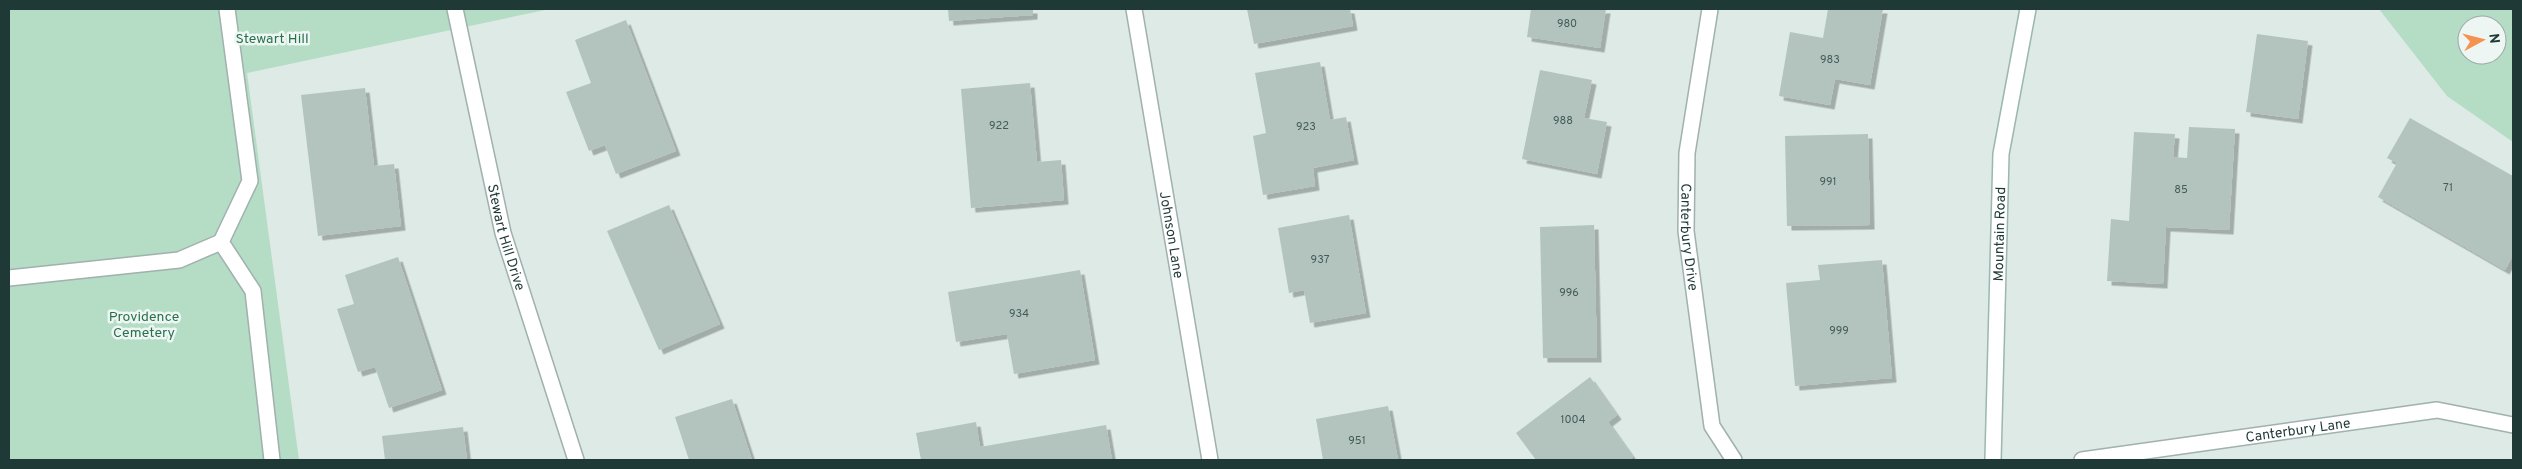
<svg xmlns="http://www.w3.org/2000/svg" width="2522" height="469" viewBox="0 0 2522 469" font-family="Overpass,sans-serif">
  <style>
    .green { fill: #b5dcc5; fill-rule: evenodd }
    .building { fill: #b3c4bf; filter: url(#shadow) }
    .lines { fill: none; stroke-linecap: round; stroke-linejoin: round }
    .lane-casing { stroke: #a0b1ae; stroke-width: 18 }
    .street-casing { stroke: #a0b1ae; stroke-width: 18 }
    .secondary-casing { stroke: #9cb6b0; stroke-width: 18 }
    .lane { stroke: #fff; stroke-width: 15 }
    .street { stroke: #fff; stroke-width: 15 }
    .secondary { stroke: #fff; stroke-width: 15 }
    .labels { text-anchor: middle; stroke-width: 5; stroke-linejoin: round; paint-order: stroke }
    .number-label { font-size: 11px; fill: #445c58 }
    .park-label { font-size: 14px; fill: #28714f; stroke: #edf6f3 }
    .street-label { font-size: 14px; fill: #1f3936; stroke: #edf6f3 }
  </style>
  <defs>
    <filter id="shadow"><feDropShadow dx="4.5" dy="4.5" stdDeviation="0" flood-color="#0004"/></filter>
  </defs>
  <rect width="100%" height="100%" fill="#ddeae6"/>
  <g class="green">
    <path d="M9 9H550L247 73 299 460H9Z"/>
    <path d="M2379 9H2513V142L2447 96ZM2467 25H2497V55H2467Z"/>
  </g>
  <g class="building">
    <path d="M948 9H1033V15L949 21Z"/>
    <path d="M1247 9H1350L1353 26 1254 44Z"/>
    <path d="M1531 9H1606L1600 48 1527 37Z"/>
    <path d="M1828 9H1883L1870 85 1835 79 1830 105 1779 96 1790 32 1823 38Z"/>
    <path d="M626 20 676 151 616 174 605 145 589 151 566 92 591 83 575 40Z"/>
    <path d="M2257 34 2308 41 2298 119 2246 112Z"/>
    <path d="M1320 62 1330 120 1346 117 1354 160 1313 168 1315 186 1263 195 1253 136 1266 133 1255 73Z"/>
    <path d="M1540 70 1592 80 1584 118 1607 122 1597 174 1522 159Z"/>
    <path d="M1030 83 1037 162 1061 160 1064 200 971 208 961 89Z"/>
    <path d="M365 88 374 166 394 164 401 226 318 236 301 95Z"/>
    <path d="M2410 118 2513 176V255L2505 270 2378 197 2397 163 2387 158Z"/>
    <path d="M2189 127 2235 129 2229 230 2166 227 2163 284 2107 281 2111 219 2129 221 2134 132 2175 134 2173 157 2187 158Z"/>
    <path d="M1868 134 1870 225 1787 226 1785 136Z"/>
    <path d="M669 205 720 324 659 350 607 231Z"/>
    <path d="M1349 215 1366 313 1310 323 1304 290 1289 293 1278 228Z"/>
    <path d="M1594 225 1597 358H1543L1540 227Z"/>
    <path d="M398 257 442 390 389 408 375 367 358 372 337 309 354 304 345 275Z"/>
    <path d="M1882 260 1892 378 1795 386 1786 283 1820 280 1818 265Z"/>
    <path d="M1080 270 1095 360 1014 374 1007 334 956 342 948 292Z"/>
    <path d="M1590 377 1617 415 1608 422 1633 457 1629 460H1536L1516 433Z"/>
    <path d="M732 399 752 460H689L675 417Z"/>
    <path d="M1388 406 1398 460H1323L1316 419Z"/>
    <path d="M976 422 980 447 1106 425 1112 460H921L916 433Z"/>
    <path d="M463 427 467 460H385L382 436Z"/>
  </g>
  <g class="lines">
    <defs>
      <g id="lane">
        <path d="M227 9 250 181 221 242 253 291 272 460"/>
        <path d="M9 278 179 260 221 242"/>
      </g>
      <g id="street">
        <path id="s1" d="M455 9 503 233 576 460"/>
        <path id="s2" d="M1134 9 1210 460"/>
        <path id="s3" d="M1710 9 1687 153 1686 231 1712 426 1734 460"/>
        <path id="s4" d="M2082 460 2437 410 2513 425"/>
      </g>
      <g id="secondary">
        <path id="s5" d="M1993 460 2001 154 2028 9"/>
      </g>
    </defs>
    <use href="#lane" class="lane-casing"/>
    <use href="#street" class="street-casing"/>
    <use href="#secondary" class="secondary-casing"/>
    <use href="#lane" class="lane"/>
    <use href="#street" class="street"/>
    <use href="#secondary" class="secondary"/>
  </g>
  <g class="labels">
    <g class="number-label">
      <text x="1567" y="27">980</text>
      <text x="1830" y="63">983</text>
      <text x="1563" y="124">988</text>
      <text x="999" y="129">922</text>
      <text x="1306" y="130">923</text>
      <text x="1828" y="185">991</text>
      <text x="2448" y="191">71</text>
      <text x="2181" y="193">85</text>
      <text x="1320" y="263">937</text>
      <text x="1569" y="296">996</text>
      <text x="1019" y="317">934</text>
      <text x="1839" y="334">999</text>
      <text x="1573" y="423">1004</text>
      <text x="1357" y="444">951</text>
    </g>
    <g class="park-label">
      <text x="272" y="43">Stewart Hill</text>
      <text x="144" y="321">Providence<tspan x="144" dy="16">Cemetery</tspan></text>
    </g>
    <g class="street-label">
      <text dy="5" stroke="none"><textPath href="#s5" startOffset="226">Mountain Road</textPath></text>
      <text dy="5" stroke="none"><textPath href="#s2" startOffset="229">Johnson Lane</textPath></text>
      <text dy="5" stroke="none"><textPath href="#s1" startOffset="234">Stewart Hill Drive</textPath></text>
      <text dy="5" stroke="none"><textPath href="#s3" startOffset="230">Canterbury Drive</textPath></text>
      <text dy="5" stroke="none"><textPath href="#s4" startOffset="218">Canterbury Lane</textPath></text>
    </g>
  </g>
  <rect width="2522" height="469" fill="none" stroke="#1f3936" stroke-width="20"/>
  <g transform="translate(2482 40) rotate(83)"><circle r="24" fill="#edf6f3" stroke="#9baaa7"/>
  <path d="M0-4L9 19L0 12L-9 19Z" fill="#f6924f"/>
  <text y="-8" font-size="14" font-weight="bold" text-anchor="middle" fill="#1f3936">N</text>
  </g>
</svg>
